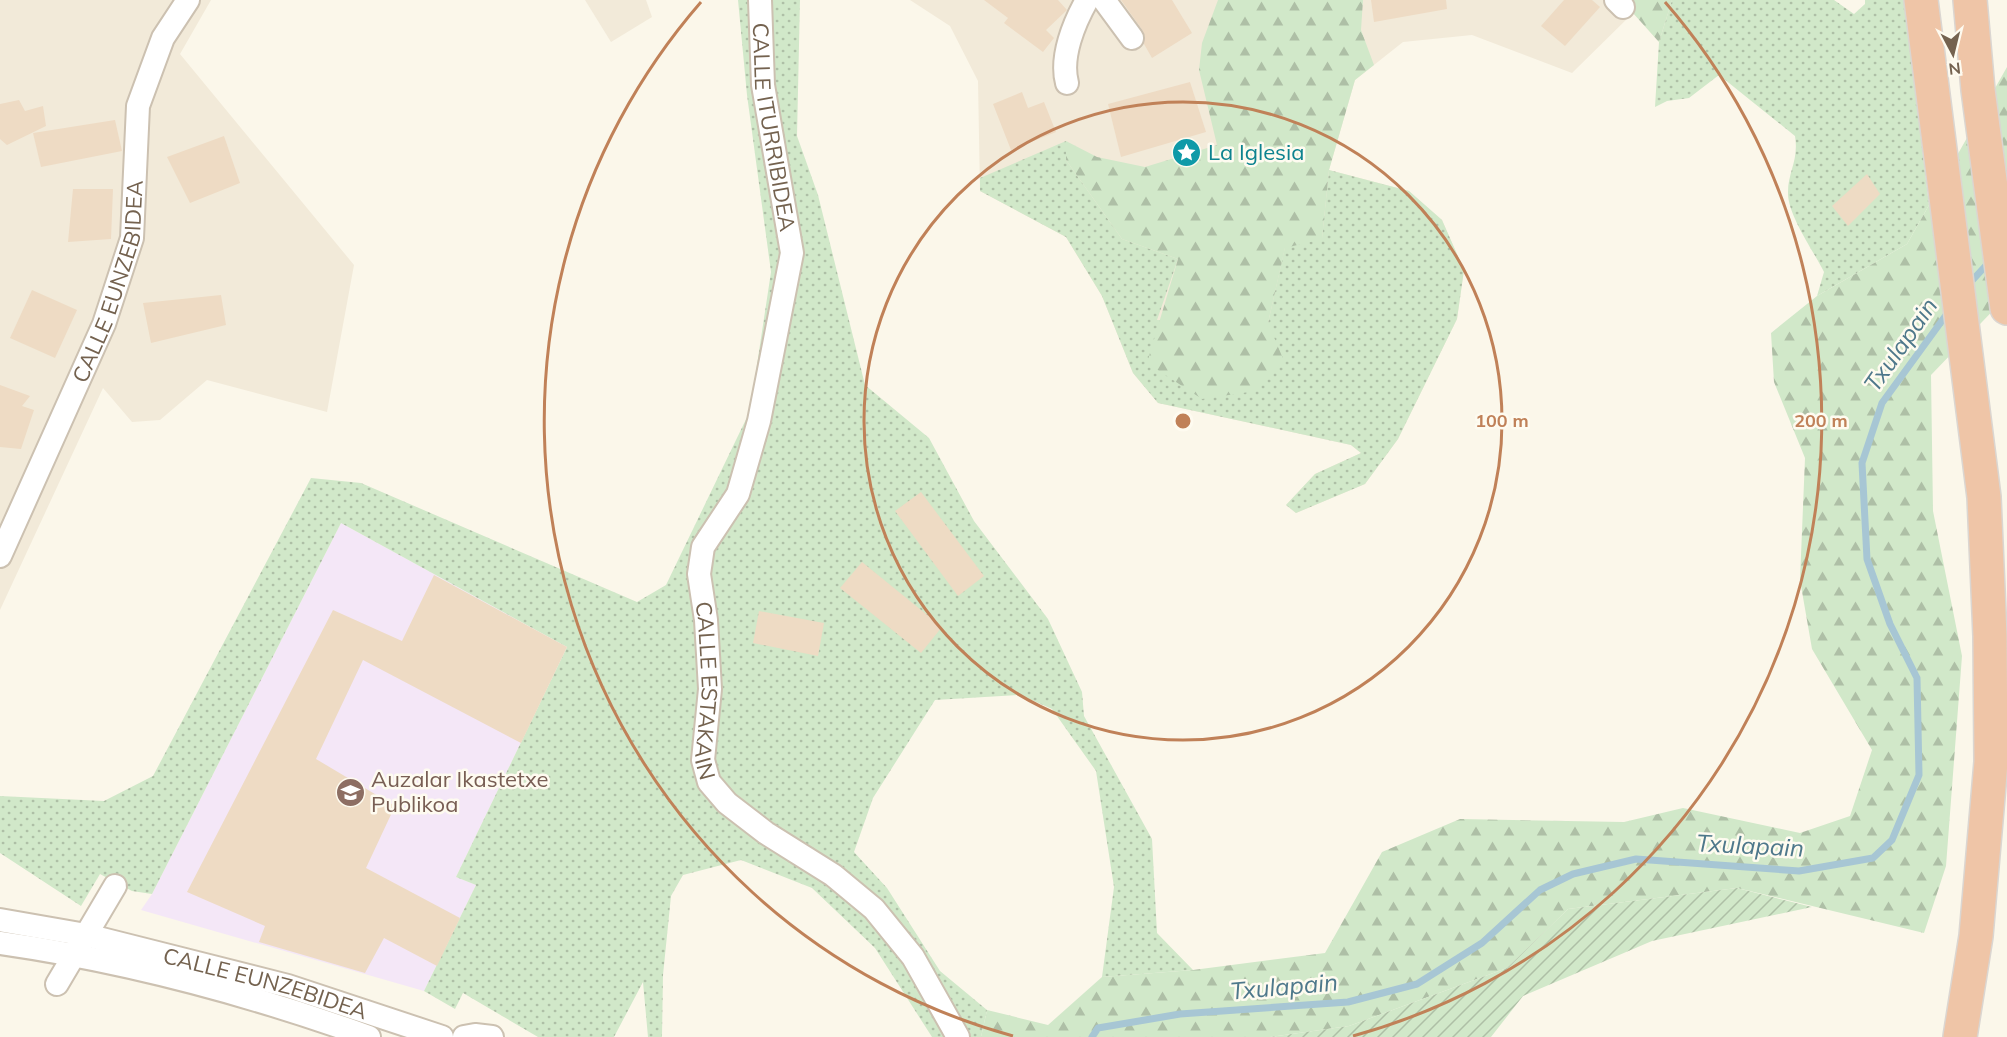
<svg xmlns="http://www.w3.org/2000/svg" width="2007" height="1037" viewBox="0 0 2007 1037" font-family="Mulish,sans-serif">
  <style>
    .residential { fill: #f2ead9 }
    .education { fill: #f4e7f7 }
    .grass { fill: url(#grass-dots) }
    .forest { fill: url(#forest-firs) }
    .garden { fill: url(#garden-furrows) }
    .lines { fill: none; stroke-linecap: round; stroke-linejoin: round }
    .stream { stroke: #a7c6d4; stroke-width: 7 }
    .building { fill: #eedbc4 }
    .street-casing { stroke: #ccc1b1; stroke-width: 26 }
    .highway-casing { stroke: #dbd6d1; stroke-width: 36 }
    .street { stroke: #fff; stroke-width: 22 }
    .highway { stroke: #efc5a7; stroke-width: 33 }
    .ring { fill: none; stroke: #c08158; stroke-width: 3 }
    .labels { text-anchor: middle; stroke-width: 5; stroke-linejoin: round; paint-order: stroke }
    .street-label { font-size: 22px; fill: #74624f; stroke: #fefbf0 }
    .culture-label { font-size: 22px; fill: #0d838f; stroke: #fefbf0; text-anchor: start }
    .education-label { font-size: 22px; fill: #785e54; stroke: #fefbf0; text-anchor: start }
    .water-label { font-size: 24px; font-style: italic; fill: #4e788b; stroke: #fefbf0 }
    .centre { fill: #c08158; stroke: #fefbf0; stroke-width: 3 }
    .ring-label { font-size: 18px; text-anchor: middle; font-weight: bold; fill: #c08158; stroke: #fefbf0; stroke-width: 5; stroke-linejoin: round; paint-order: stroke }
  </style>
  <defs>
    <pattern id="grass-dots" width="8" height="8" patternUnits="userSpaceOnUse" patternTransform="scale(1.5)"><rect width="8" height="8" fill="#d1e8c9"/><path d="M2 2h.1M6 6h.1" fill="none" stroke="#aebfa6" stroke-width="1.8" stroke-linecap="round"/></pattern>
    <pattern id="forest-firs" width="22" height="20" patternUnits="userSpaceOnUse" patternTransform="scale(1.5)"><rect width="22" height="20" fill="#d1e8c9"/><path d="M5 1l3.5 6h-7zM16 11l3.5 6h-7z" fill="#aebfa6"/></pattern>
    <pattern id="garden-furrows" width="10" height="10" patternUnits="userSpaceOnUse" patternTransform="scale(1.5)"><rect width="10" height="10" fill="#d1e8c9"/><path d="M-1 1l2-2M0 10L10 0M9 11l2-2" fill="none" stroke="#aebfa6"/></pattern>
  </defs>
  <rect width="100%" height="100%" fill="#fbf7ea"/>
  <g class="residential">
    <path d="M0 0H211L180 54 354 265 327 412 207 380 160 420 132 422 103 388 0 610Z"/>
    <path d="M585 0H646L652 17 611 42Z"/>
    <path d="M910 0H1672L1659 42 1633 13 1572 73 1472 35 1403 42 1355 80 1329 170 1409 191 1442 220 1464 270 1457 319 1398 439 1365 484 1296 513 1286 505 1315 474 1361 453 1351 445 1158 403 1133 373 1102 296 1066 237 980 191 978 81 950 26Z"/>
  </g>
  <path class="education" d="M341 523 567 647 456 877 476 885 424 991 141 910 152 894Z"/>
  <g class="grass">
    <path d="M738 0H800L797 136 818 195 865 385 929 438 974 521 1048 619 1082 692 1084 716 1152 839 1157 933 1193 970 1102 977 1114 887 1096 771 1052 709 1020 695 935 700 873 798 854 852 887 888 940 971 987 1010 981 1037H932L875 948 812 888 741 860 683 875 671 896 663 975 662 1037H648L643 982 614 1037H538L463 993 455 1009 424 991 476 885 456 877 567 647 341 523 152 894 132 891 100 874 81 906 0 853V796L104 801 153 776 311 478 361 483 637 602 666 585 750 411 771 272 747 95Z"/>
    <path d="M1672 0H1834L1854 14 1865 4V0H1904L1929 205 1907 244 1817 296 1824 272C1813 250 1787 214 1788 192 1788 172 1799 160 1795 136L1719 75 1689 98 1667 101 1655 107 1659 42Z"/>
    <path d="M1066 141V160L1122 239 1178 259 1157 320 1268 323 1285 247 1322 238 1329 170 1409 191 1442 220 1464 270 1457 319 1398 439 1365 484 1296 513 1286 505 1315 474 1361 453 1351 445 1158 403 1133 373 1102 296 1066 237 980 191V178Z"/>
  </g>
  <g class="forest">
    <path d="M1218 0H1363L1361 30 1374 65 1355 80 1329 170 1322 239 1285 248 1268 323 1284 361 1249 392 1202 399 1147 363 1178 259 1122 239 1066 160V141L1097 157 1145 167 1217 145 1199 70 1202 43Z"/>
    <path d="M1625 0H1672L1659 42 1633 13Z"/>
    <path d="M2007 67V296L1931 375 1933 511 1962 656 1946 866 1924 933 1737 888 1568 909 1507 968 1349 1026 1270 1037H981L987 1010 1048 1025 1102 977 1193 970 1325 953 1382 852 1460 819 1624 822 1683 808 1800 833 1850 816 1872 750 1812 649 1800 580 1805 458 1774 382 1771 333 1817 296 1907 244Z"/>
  </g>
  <path class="garden" d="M1737 888 1812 907 1652 941 1523 996 1491 1037H1270L1349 1026 1507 968 1568 909Z"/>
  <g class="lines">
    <g class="stream">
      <path d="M1968 285 1991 260"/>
      <path d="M1092 1037 1098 1028 1180 1014 1348 1002 1417 984 1482 943 1540 890 1573 874 1636 859 1799 871 1873 858 1892 840 1919 775 1917 678 1890 624 1867 559 1862 463 1882 403 1949 311"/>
    </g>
  </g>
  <g class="building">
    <path d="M984 0H1058L1067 10 1046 30 1054 38 1043 52 1004 23 1008 18Z"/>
    <path d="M1121 0H1172L1192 33 1152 58 1144 44 1143 31Z"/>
    <path d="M1371 0H1446L1447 9 1374 22Z"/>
    <path d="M1564 0H1592L1600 7 1565 46 1541 26Z"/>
    <path d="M1190 82 1206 132 1121 157 1108 104Z"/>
    <path d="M1022 92 1028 108 1044 102 1056 132 1011 150 993 104Z"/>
    <path d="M19 100 25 111 43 106 46 126 7 145 0 139V104Z"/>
    <path d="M115 120 122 151 41 167 33 133Z"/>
    <path d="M224 136 240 183 190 203 167 157Z"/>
    <path d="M1867 174 1880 194 1848 226 1832 206Z"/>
    <path d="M73 189H113L111 239 68 242Z"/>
    <path d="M32 290 77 310 55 358 10 338Z"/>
    <path d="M221 295 226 325 151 343 143 303Z"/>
    <path d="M0 385 30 396 22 406 34 410 21 449 0 447Z"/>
    <path d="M921 492 984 576 958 596 895 511Z"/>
    <path d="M862 562 942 627 921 653 840 588Z"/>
    <path d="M434 575 567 647 521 743 363 660 316 759 395 806 366 868 460 918 437 966 384 938 365 973 259 942 265 926 187 892 333 610 402 641Z"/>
    <path d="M759 611 824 623 818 656 753 643Z"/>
  </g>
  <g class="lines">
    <defs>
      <g id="street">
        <path id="s1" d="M760 0 763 85 792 253 759 421 738 494 703 547 699 574 706 620 710 689 703 760 709 782 727 803 766 833 833 875 874 909 913 957 958 1037"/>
        <path d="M1104 0 1132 38"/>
        <path d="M1616 0 1623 7"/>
        <path d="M1067 83C1060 57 1074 23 1087 0"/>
        <path id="s2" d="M0 556 104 324 132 238 138 106 163 38 188 0"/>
        <path id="s3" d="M0 920 86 935 288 986 442 1037"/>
        <path d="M0 943C126 961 249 994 369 1037"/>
        <path d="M57 984 115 886"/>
        <path d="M464 1037 475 1035 492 1037"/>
      </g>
      <g id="highway">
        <path d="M1921 0 1984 497 1990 636 1991 762 1976 936 1960 1037"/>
        <path d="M1970 0 1978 90 2007 308"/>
      </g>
    </defs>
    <use href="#street" class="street-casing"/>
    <use href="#highway" class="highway-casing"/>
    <use href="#street" class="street"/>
    <use href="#highway" class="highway"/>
  </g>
  <g class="ring">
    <circle cx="1183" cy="421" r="319"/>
    <path d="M1013 1036A638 638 0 0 1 701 2M1665 2A638 638 0 0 1 1353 1036"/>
  </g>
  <defs>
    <symbol id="sight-disc" viewBox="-11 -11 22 22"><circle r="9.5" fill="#0f9aa8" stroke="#fefbf0"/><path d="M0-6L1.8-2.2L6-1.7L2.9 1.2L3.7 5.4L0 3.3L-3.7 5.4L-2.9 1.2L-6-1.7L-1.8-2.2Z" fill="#fff"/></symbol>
    <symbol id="school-disc" viewBox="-11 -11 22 22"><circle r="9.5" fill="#8d6e63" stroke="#fefbf0"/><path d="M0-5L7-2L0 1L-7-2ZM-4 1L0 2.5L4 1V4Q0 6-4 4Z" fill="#fff"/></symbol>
  </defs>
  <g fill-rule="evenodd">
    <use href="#sight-disc" x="1170" y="136" width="33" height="33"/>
    <use href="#school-disc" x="334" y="776" width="33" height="33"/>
  </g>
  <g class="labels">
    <g class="street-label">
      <text dy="8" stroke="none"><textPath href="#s1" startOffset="128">CALLE ITURRIBIDEA</textPath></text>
      <text dy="8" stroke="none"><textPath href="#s2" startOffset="297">CALLE EUNZEBIDEA</textPath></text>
      <text dy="8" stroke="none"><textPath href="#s1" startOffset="711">CALLE ESTAKAIN</textPath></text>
      <text dy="8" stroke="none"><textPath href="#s3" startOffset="273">CALLE EUNZEBIDEA</textPath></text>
    </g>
    <g class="culture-label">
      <text x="1208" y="160">La Iglesia</text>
    </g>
    <g class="education-label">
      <text x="371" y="787">Auzalar Ikastetxe<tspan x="371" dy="25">Publikoa</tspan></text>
    </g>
    <g class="water-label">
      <text transform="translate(1901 345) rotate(-55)" y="8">Txulapain</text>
      <text transform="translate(1750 846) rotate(3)" y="8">Txulapain</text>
      <text transform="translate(1284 987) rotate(-5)" y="8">Txulapain</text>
    </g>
  </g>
  <circle cx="1183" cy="421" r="9" class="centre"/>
  <g class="ring-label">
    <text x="1502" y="427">100 m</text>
    <text x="1821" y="427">200 m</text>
  </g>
  <g transform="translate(1953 54) rotate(173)" stroke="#fefbf0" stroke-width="4.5" paint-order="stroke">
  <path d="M0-4.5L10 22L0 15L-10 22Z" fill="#74624f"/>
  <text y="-9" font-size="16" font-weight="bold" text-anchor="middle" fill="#74624f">N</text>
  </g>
</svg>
